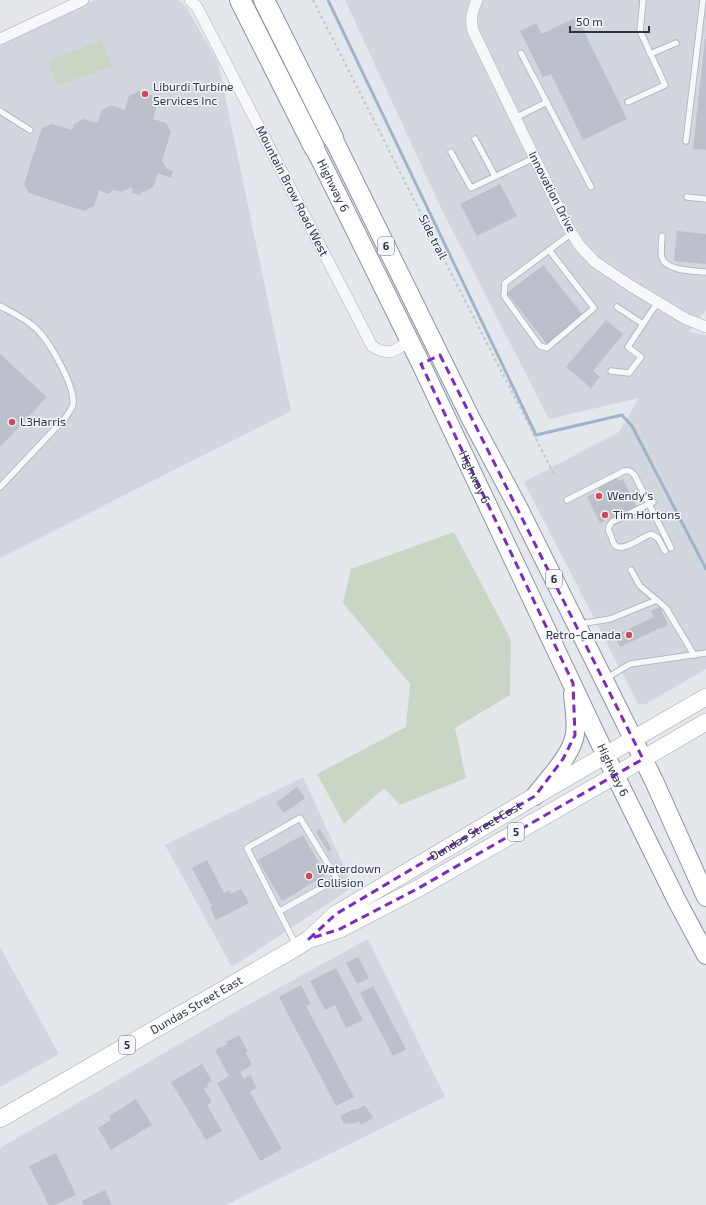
<svg xmlns="http://www.w3.org/2000/svg" width="706" height="1205" viewBox="0 0 706 1205" font-family="'Exo 2',sans-serif">
  <style>
    .built { fill: #d2d6de }
    .green { fill: #c9d6c5 }
    .lines { fill: none; stroke-linecap: round; stroke-linejoin: round }
    .stream { stroke: #9fb4cc; stroke-width: 3 }
    .building { fill: #bbc0ca }
    .service-casing { stroke: #a9aeb7; stroke-width: 7 }
    .minor-casing { stroke: #a9aeb7; stroke-width: 12 }
    .primary-casing { stroke: #a3abb8; stroke-width: 18 }
    .trunk-casing { stroke: #8b94a3; stroke-width: 20 }
    .motorway-casing { stroke: #8b94a3; stroke-width: 22 }
    .path { stroke: #c2c5cb; stroke-width: 2; stroke-dasharray: 3 3; stroke-linecap: butt }
    .service { stroke: #f7f8fa; stroke-width: 5.5 }
    .minor { stroke: #f7f8fa; stroke-width: 11 }
    .primary { stroke: #fff; stroke-width: 17 }
    .trunk { stroke: #fff; stroke-width: 18 }
    .motorway { stroke: #fff; stroke-width: 20 }
    .marked { fill: none; stroke: #7b2cbf; stroke-width: 3; stroke-dasharray: 8 5; stroke-linejoin: round }
    .poi-dot { fill: #d1495b; stroke: #f4f6f9; stroke-width: 1.5 }
    .labels { text-anchor: middle; stroke-width: 3; stroke-linejoin: round; paint-order: stroke }
    .shield { fill: #f4f6f9; stroke: #676e7b; stroke-width: 1 }
    .shield-label { font-size: 11px; font-weight: bold; fill: #2b3445 }
    .poi-label { font-size: 12px; fill: #2b3445; stroke: #f4f6f9; text-anchor: start }
    .street-label { font-size: 12px; fill: #2b3445; stroke: #f4f6f9 }
  </style>
  <rect width="100%" height="100%" fill="#e4e7ec"/>
  <g class="built">
    <path d="M95 0H178L186 7 218 62 291 411 0 558V45Z"/>
    <path d="M345 0H706V310L689 332 706 335V669L646 704H638L524 482 619 432 639 398 549 419 441 208Z"/>
    <path d="M303 777 353 886 341 895 232 967 165 845Z"/>
    <path d="M368 939 445 1097 226 1205H0V1148L235 1012Z"/>
    <path d="M0 947 59 1054 0 1087Z"/>
  </g>
  <g class="green">
    <path d="M101 40 112 66 58 86 48 61Z"/>
    <path d="M454 532 511 640 510 695 455 728 466 778 400 805 384 788 344 824 317 774 406 727 410 684 343 603 351 569Z"/>
  </g>
  <g class="lines">
    <path class="stream" d="M328 0 536 435 622 415 632 426 706 569"/>
  </g>
  <g class="building">
    <path d="M577 17 627 119 583 140 551 74 543 77 520 31 536 23 542 34Z"/>
    <path d="M705 39H706V150L693 149Z"/>
    <path d="M139 91 142 92 145 91 152 96 157 105 153 119 166 123 171 132 162 160 167 169 173 171 171 178 158 173 153 187 144 192 141 191 140 195 132 193 133 189 130 188 121 192 114 190 108 194 99 190 94 206 84 211 29 193 24 184 42 128 52 124 72 130 74 124 83 119 97 123 102 110 111 105 125 110 129 96Z"/>
    <path d="M500 184 517 216 477 236 460 204Z"/>
    <path d="M677 231 706 234V264L674 261Z"/>
    <path d="M543 265 583 315 547 344 507 293Z"/>
    <path d="M606 320 623 334 593 371 600 377 591 388 566 367Z"/>
    <path d="M0 354 47 397 0 447Z"/>
    <path d="M614 473 618 481 623 479 637 507 627 512 630 517 615 525 612 517 600 523 587 497 599 491 595 482Z"/>
    <path d="M660 607 668 625 661 629 660 628 620 647 614 636 654 617 651 611Z"/>
    <path d="M297 787 305 798 284 813 276 803Z"/>
    <path d="M320 829 332 850 328 852 316 831Z"/>
    <path d="M303 835 326 875 282 901 258 860Z"/>
    <path d="M207 860 224 893 229 890 231 894 241 889 249 903 216 920 210 907 212 906 192 868Z"/>
    <path d="M358 957 369 978 357 984 346 963Z"/>
    <path d="M336 968 363 1020 346 1028 335 1005 325 1010 310 981Z"/>
    <path d="M301 985 311 1004 306 1006 354 1097 336 1106 279 997Z"/>
    <path d="M373 986 406 1049 393 1056 360 993Z"/>
    <path d="M239 1035 248 1052 246 1053 252 1065 240 1072 244 1079 250 1075 257 1088 250 1092 282 1149 260 1161 217 1083 229 1076 215 1050 227 1044 226 1042Z"/>
    <path d="M202 1064 212 1081 207 1084 209 1086 204 1089 212 1102 207 1105 222 1131 206 1140 171 1082Z"/>
    <path d="M136 1099 152 1125 111 1150 98 1128 111 1120 109 1116Z"/>
    <path d="M365 1105 373 1118 361 1125 359 1121 354 1123 344 1124 340 1116 354 1109 355 1110Z"/>
    <path d="M56 1153 76 1195 55 1205H49L29 1166Z"/>
    <path d="M105 1190 112 1205H84L82 1201Z"/>
  </g>
  <g class="lines">
    <defs>
      <g id="service">
        <path d="M521 53 591 187"/>
        <path d="M650 54 676 43"/>
        <path d="M628 102 665 85 640 31 643 0"/>
        <path d="M0 111 30 130"/>
        <path d="M515 118 547 102"/>
        <path d="M475 139 495 176"/>
        <path d="M686 141 703 0"/>
        <path d="M451 152 471 188 534 158"/>
        <path d="M687 197 706 199"/>
        <path d="M662 236C662 242 660 252 662 258 666 271 695 271 706 272"/>
        <path d="M549 250 594 308 547 348 540 346 504 296 505 283 572 233"/>
        <path d="M0 306C11 312 22 317 32 325 47 336 75 385 73 404 73 408 68 413 66 417L0 487"/>
        <path d="M617 307 643 324 658 302"/>
        <path d="M611 371 629 373 641 357 628 347 643 324"/>
        <path d="M567 500 624 471C630 470 631 471 635 476L671 548"/>
        <path d="M653 502 612 522C607 528 608 530 611 536 612 539 613 543 615 545 622 553 642 537 651 534L658 538 665 551"/>
        <path d="M631 570 640 586 666 608 694 655"/>
        <path d="M579 624 610 619 657 600"/>
        <path d="M605 679 630 664 706 653"/>
        <path d="M280 911 337 879 300 818 247 848 296 945"/>
      </g>
      <g id="minor">
        <path d="M190 0 197 7 372 346C389 357 395 351 410 340"/>
        <path d="M477 0C472 12 470 18 473 31L567 225 579 245 595 262 631 286 686 319 706 327"/>
        <path d="M0 39 83 0"/>
      </g>
      <g id="primary">
        <path d="M314 938 340 929 417 889 595 787 706 722"/>
        <path id="s1" d="M0 1119 297 947 309 939 336 914 535 796 706 697"/>
      </g>
      <g id="trunk">
        <path d="M333 138 472 421 519 509 604 680 654 781 706 897"/>
        <path id="s2" d="M314 147 421 364 615 775 677 901 706 955"/>
        <path d="M535 796C548 779 572 755 575 734 577 721 574 707 573 694"/>
      </g>
      <g id="motorway">
        <path d="M240 0 314 147"/>
        <path d="M264 0 333 138"/>
      </g>
    </defs>
    <use href="#service" class="service-casing"/>
    <use href="#minor" class="minor-casing"/>
    <use href="#primary" class="primary-casing"/>
    <use href="#trunk" class="trunk-casing"/>
    <use href="#motorway" class="motorway-casing"/>
    <path class="path" d="M313 0 451 273 554 474"/>
    <use href="#service" class="service"/>
    <use href="#minor" class="minor"/>
    <use href="#primary" class="primary"/>
    <use href="#trunk" class="trunk"/>
    <use href="#motorway" class="motorway"/>
  </g>
  <path class="marked" d="M440 355 643 759 417 889 340 929 309 939 336 914 535 796 563 759 575 735 573 683 421 364Z"/>
  <g class="poi-dot">
    <circle cx="145" cy="94" r="4"/>
    <circle cx="12" cy="422" r="4"/>
    <circle cx="599" cy="496" r="4"/>
    <circle cx="605" cy="515" r="4"/>
    <circle cx="629" cy="635" r="4"/>
    <circle cx="309" cy="876" r="4"/>
  </g>
  <g class="labels">
    <g class="shield">
      <rect x="378" y="237" width="16" height="18" rx="3"/>
      <rect x="546" y="570" width="16" height="18" rx="3"/>
      <rect x="508" y="823" width="16" height="18" rx="3"/>
      <rect x="119" y="1036" width="16" height="18" rx="3"/>
    </g>
    <g class="shield-label">
      <text x="386" y="250">6</text>
      <text x="554" y="583">6</text>
      <text x="516" y="836">5</text>
      <text x="127" y="1049">5</text>
    </g>
    <g class="poi-label">
      <text x="153" y="91">Liburdi Turbine<tspan x="153" dy="14">Services Inc</tspan></text>
      <text x="20" y="426">L3Harris</text>
      <text x="607" y="500">Wendy's</text>
      <text x="613" y="519">Tim Hortons</text>
      <text x="621" y="639" text-anchor="end">Petro-Canada</text>
      <text x="317" y="873">Waterdown<tspan x="317" dy="14">Collision</tspan></text>
    </g>
    <g class="street-label">
      <text dy="4" stroke="none"><textPath href="#s2" startOffset="43">Highway 6</textPath></text>
      <text transform="translate(292 191) rotate(63)" y="4">Mountain Brow Road West</text>
      <text transform="translate(552 192) rotate(63)" y="4">Innovation Drive</text>
      <text transform="translate(433 237) rotate(63)" y="4">Side trail</text>
      <text dy="4" stroke="none"><textPath href="#s2" startOffset="367">Highway 6</textPath></text>
      <text dy="4" stroke="none"><textPath href="#s2" startOffset="691">Highway 6</textPath></text>
      <text dy="4" stroke="none"><textPath href="#s1" startOffset="557">Dundas Street East</textPath></text>
      <text dy="4" stroke="none"><textPath href="#s1" startOffset="227">Dundas Street East</textPath></text>
    </g>
  </g>
  <path d="M570 26v6h79v-6" fill="none" stroke="#2b3445" stroke-width="2"/>
  <text x="576" y="26" font-size="12" fill="#2b3445" stroke="#f4f6f9" stroke-width="3" paint-order="stroke">50 m</text>
</svg>
